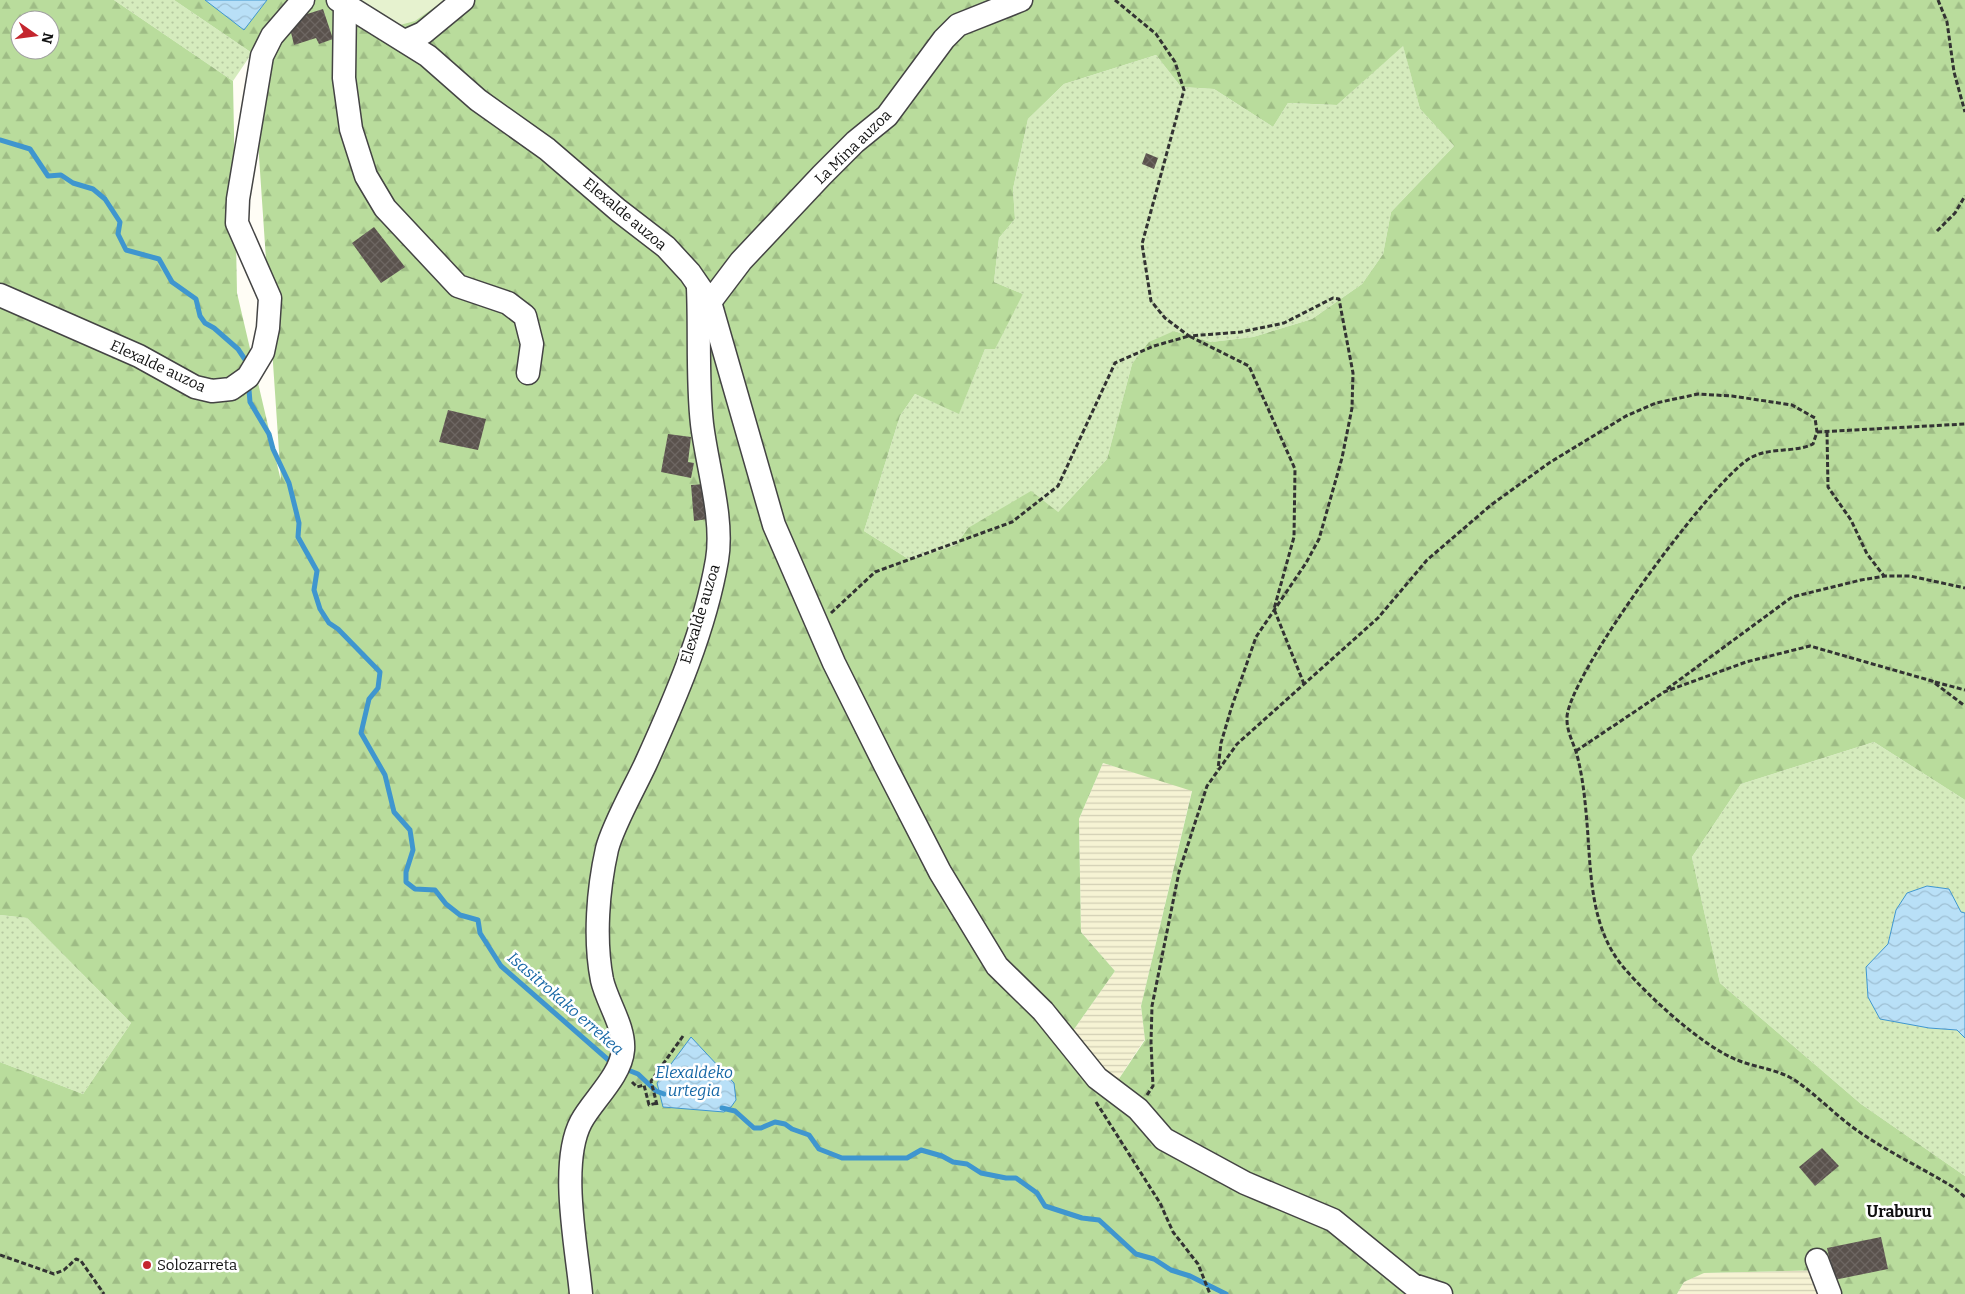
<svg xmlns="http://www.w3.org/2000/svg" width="1965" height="1294" viewBox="0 0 1965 1294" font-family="Bitter,serif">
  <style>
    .farmland { fill: url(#farmland-rules) }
    .grass { fill: url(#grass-dots) }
    .forest { fill: url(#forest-firs); fill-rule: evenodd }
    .pitch { fill: #e6f2cf }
    .water { fill: url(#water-waves); stroke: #3f96cf }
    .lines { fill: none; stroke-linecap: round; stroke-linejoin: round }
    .stream { stroke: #3f96cf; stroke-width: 5 }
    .building { fill: url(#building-cross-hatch) }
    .minor-casing { stroke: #444; stroke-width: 25 }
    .path { stroke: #333; stroke-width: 3; stroke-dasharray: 5 2.5; stroke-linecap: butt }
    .minor { stroke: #fff; stroke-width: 22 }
    .poi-dot { fill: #c4262e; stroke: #fff; stroke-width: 2 }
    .labels { text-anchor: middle; stroke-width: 5; stroke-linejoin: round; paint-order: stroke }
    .street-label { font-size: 15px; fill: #111; stroke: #fff }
    .poi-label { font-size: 15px; fill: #111; stroke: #fff; text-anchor: start }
    .water-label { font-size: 16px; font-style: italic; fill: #1768a6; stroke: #fff }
    .neighbourhood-label { font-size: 16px; font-weight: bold; fill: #111; stroke: #fff }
  </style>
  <defs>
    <pattern id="farmland-rules" width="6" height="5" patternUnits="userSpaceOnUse" patternTransform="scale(1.25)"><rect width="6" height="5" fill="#f6f3d4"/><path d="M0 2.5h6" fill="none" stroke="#d2cfb5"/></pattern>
    <pattern id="grass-dots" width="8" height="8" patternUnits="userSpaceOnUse" patternTransform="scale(1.25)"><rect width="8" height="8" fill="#d5ebbd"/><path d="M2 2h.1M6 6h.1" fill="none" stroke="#b6c8a1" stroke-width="1.8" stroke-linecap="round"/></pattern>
    <pattern id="forest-firs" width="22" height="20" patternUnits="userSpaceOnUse" patternTransform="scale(1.25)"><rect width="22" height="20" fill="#b9dc9c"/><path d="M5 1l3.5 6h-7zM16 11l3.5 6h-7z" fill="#9ebc85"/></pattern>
    <pattern id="water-waves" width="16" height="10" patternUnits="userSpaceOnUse" patternTransform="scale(1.25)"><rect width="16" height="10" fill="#b9e0f7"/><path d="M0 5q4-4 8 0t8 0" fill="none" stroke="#9ebfd3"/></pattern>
    <pattern id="building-cross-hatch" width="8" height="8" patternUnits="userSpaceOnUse" patternTransform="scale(1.25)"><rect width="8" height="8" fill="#5a524d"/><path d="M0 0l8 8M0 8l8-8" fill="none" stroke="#6d6662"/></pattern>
  </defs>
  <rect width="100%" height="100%" fill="#fffdf5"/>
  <g class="farmland">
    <path d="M1103 763 1192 790 1141 1006 1145 1039 1106 1098 1063 1045 1115 971 1081 932 1079 819Z"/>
    <path d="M1829 1270 1831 1294H1677L1684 1282 1703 1273Z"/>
  </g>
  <g class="grass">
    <path d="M114 0H174L252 53 233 81Z"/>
    <path d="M1403 45 1420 109 1454 146 1391 212 1383 254 1362 284 1312 319 1253 337 1211 342 1174 331 1132 364 1107 459 1058 512 968 528 956 545 910 560 864 531 900 416 915 394 959 413 985 349 1023 294 994 282 999 238 1015 219 1013 189 1028 119 1064 84 1156 55 1181 87 1214 89 1273 127 1288 103 1337 105Z"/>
    <path d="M1874 742 1965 800V913L1896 910 1888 944 1866 967 1929 1028 1957 1030 1965 1038V1176L1861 1104 1720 983 1692 857 1741 784Z"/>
    <path d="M0 915 27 918 131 1023 83 1094 0 1062Z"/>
  </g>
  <path class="forest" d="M0 0H114L233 81 237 293 281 481 252 53 174 0H1965V800L1874 742 1741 784 1692 857 1720 983 1861 1104 1965 1176V1294H1831L1829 1270 1704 1273 1684 1282 1677 1294H0V1062L83 1094 131 1023 27 918 0 915ZM20 20H50V50H20ZM1403 46 1420 109 1454 146 1391 212 1383 254 1362 284 1312 319 1253 337 1211 342 1174 331 1149 342 1132 364 1107 459 1058 512 1031 491 968 528 956 545 910 560 864 531 900 416 915 394 959 414 985 349H995L1023 294 994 282 999 238 1015 219 1013 189 1028 119 1064 84 1156 55 1181 87 1214 89 1273 127 1288 103 1337 105ZM1103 763 1192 791 1141 1006 1145 1040 1106 1098 1063 1045 1115 971 1081 932 1079 819Z"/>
  <path class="pitch" d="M351 0H445L415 21 400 25Z"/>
  <g class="water">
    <path d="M205 0H267L244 30Z"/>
    <path d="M1927 886 1949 889 1961 912 1965 913V1038L1957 1030 1929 1028 1880 1019 1868 997 1866 967 1888 944 1896 910 1907 893Z"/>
    <path d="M691 1037 734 1083 736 1100 731 1107 724 1112 663 1107 657 1083Z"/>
  </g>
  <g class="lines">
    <g class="stream">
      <path d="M0 140 30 149 48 176 61 175 73 183 93 189 105 199 120 222 118 234 126 250 159 259 172 282 196 299 200 316 205 323 214 328 238 349 248 364"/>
      <path d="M249 390 250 402 269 434 273 449 289 483 299 523 298 537 317 571 314 590 320 609 329 623 338 629 380 672 378 688 369 699 361 733 385 775 394 812 410 830 413 850 406 872V882L415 889 435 890 446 904 460 915 478 920 480 933 501 966 613 1064"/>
      <path d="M623 1068 638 1074 656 1091 664 1094"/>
      <path d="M722 1108 735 1111 754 1128H761L775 1122 785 1124 792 1129 809 1135 819 1149 842 1158H907L921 1150 942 1156 953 1162 967 1164 981 1173 1006 1178H1016L1037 1193 1045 1206 1082 1218 1099 1220 1136 1254 1154 1259 1171 1270 1190 1276 1226 1294"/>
    </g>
  </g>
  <g class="building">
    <path d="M323 9 333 39 319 44 316 38 294 45 288 20Z"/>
    <path d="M1146 153 1158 158 1154 169 1142 164Z"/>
    <path d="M374 227 405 267 381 283 352 243Z"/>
    <path d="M448 410 486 419 478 450 439 442Z"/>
    <path d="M668 434 691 437 688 462 694 463 691 478 661 472Z"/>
    <path d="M704 484 708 519 694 521 691 485Z"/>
    <path d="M1822 1148 1839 1166 1815 1186 1799 1167Z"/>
    <path d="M1881 1237 1888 1269 1834 1280 1827 1248Z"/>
  </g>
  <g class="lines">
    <defs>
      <g id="minor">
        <path d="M338 0 428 56 478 100 547 149 618 210 666 247 690 273 710 302 741 261 822 175 855 142 887 116 944 39 958 25 1021 0"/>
        <path d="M345 5 344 78 351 129 366 176 385 208 458 286 508 303 525 316 532 344 528 373"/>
        <path d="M405 41 423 33 463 0"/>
        <path d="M0 295 139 356 195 387 212 391 231 389 248 377 263 352 268 328 270 298 237 223 238 199 262 56 272 36 303 0"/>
        <path d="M710 302 774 525 834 663 885 765 940 872 997 966 1043 1011 1097 1078 1138 1109 1164 1139 1245 1183 1333 1220 1413 1285 1441 1294"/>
        <path d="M1817 1260 1830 1294"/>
        <path d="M581 1294C577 1249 559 1164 581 1122 592 1101 621 1076 623 1050 625 1027 607 1002 602 980 594 939 598 889 607 849 613 825 635 787 646 763 675 699 705 630 717 560 724 519 707 466 702 424 697 380 700 333 698 288"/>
      </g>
    </defs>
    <use href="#minor" class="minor-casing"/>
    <g class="path">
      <path d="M1115 0 1156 34 1175 62 1184 90 1142 244 1151 301 1165 318 1189 336 1241 332 1284 323 1333 298 1339 299 1353 373 1352 408 1342 458 1319 539 1306 563 1256 637 1231 709 1221 743 1218 769"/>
      <path d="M1938 0 1947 22 1954 72 1965 112"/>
      <path d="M1937 231 1955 213 1965 196"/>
      <path d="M1817 432 1965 424"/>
      <path d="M1827 432 1828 487 1851 520 1867 554 1884 576"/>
      <path d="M831 613 875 572 1012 522 1058 486 1115 363 1154 346 1189 336 1249 366 1295 469 1294 537 1274 609 1304 684"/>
      <path d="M1935 682 1965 690"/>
      <path d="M1667 689 1792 597 1861 580 1885 576H1910L1965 588"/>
      <path d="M1576 751 1664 692 1746 662 1810 646 1932 681 1965 706"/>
      <path d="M632 1082 637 1087 644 1085 649 1105 657 1103"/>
      <path d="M1147 1095 1153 1086 1151 1042 1152 1006 1179 872 1207 786 1237 744 1378 618 1427 560 1491 505 1549 463 1626 416 1656 403 1698 394 1732 396 1792 405 1815 418 1817 432 1813 444C1794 453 1771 447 1752 457 1715 475 1563 682 1567 720 1567 732 1574 744 1577 755 1583 778 1585 800 1587 823 1591 873 1590 928 1624 968 1649 997 1702 1046 1737 1060 1757 1068 1778 1069 1796 1081 1818 1096 1836 1116 1858 1131 1888 1152 1922 1168 1953 1187L1965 1197"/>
      <path d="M1096 1102 1160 1203 1173 1232 1198 1264 1210 1294"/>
      <path d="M657 1105 651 1081 683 1036"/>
      <path d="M0 1255 54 1274 64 1270 76 1259 81 1261 104 1294"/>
    </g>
    <use href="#minor" class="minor"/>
  </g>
  <circle class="poi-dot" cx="147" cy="1265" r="5"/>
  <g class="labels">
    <g class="street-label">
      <text transform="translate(853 147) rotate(-44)" y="5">La Mina auzoa</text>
      <text transform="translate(625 214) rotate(40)" y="5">Elexalde auzoa</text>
      <text transform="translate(158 366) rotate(25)" y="5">Elexalde auzoa</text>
      <text transform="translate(700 614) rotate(-73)" y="5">Elexalde auzoa</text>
    </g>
    <g class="poi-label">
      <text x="157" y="1270">Solozarreta</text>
    </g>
    <g class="water-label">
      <text transform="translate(566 1003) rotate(41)" y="6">Isasitrokako errekea</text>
      <text x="694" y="1078">Elexaldeko<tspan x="694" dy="18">urtegia</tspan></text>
    </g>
    <g class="neighbourhood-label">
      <text x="1899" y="1217">Uraburu</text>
    </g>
  </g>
  <g transform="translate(35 35) rotate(104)"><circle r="24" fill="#ffffff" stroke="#a0a0a0"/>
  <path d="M0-4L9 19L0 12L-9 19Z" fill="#c4262e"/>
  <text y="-8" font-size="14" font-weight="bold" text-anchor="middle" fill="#111111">N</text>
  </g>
</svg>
